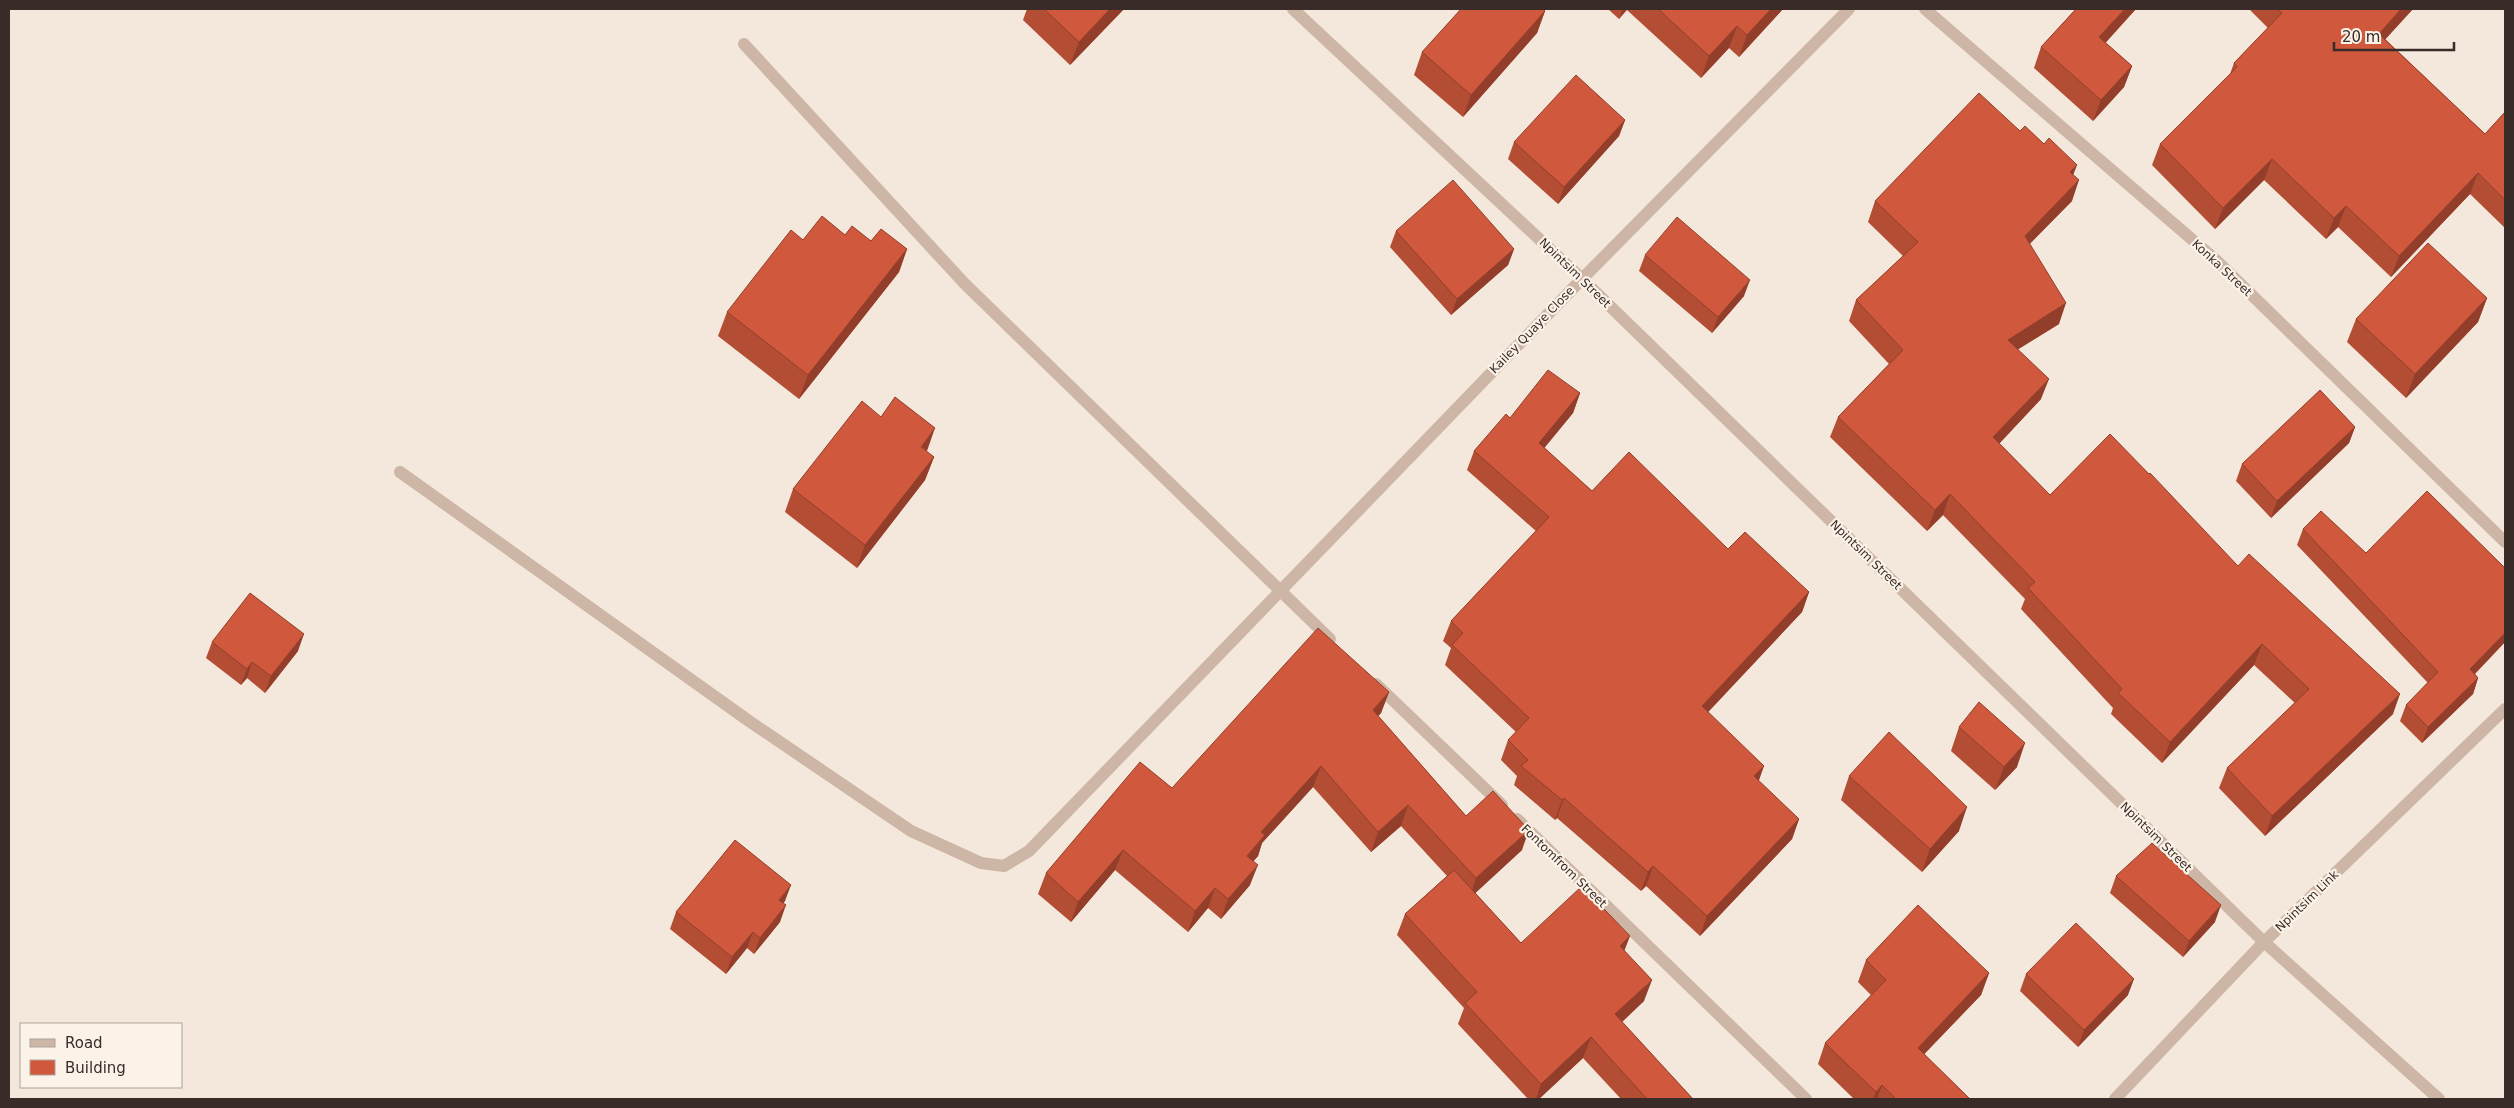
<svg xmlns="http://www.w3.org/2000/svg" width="2514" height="1108" viewBox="0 0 2514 1108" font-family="'DejaVu Sans',sans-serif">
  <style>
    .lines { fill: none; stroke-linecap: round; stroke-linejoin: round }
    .minor { stroke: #cdb6a6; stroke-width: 12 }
    .wall { fill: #b34d34 }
    .shaded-wall { fill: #923e2b }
    .building { fill: #d0593d; stroke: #923e2b }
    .labels { text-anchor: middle; stroke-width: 4.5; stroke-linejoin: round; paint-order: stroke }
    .street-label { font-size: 12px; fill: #392c28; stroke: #fbf2e8 }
  </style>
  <rect width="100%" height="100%" fill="#f4e7db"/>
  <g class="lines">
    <g class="minor">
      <path d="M1293 9 1582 279 2264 942 2439 1099"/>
      <path d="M1925 9 2217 261 2505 542"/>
      <path d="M744 44 964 283 1330 639"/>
      <path d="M400 472 749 721 911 831 981 863 1004 866 1029 851 1582 279 1849 9"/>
      <path d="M1376 684 1502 805"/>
      <path d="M1517 819 1806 1099"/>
      <path d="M2115 1099 2264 942 2505 709"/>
    </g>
  </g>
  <g class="wall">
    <path d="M1027 9H1124L1070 65 1023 20Z"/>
    <path d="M1608 9H1783L1739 57 1729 48 1701 78 1627 10 1619 19Z"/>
    <path d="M2076 9H2136L2105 42 2132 66 2124 87 2093 121 2034 68 2041 47Z"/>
    <path d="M2249 9H2413L2385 39 2485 134 2505 112V228L2470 194 2391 277 2338 227 2326 239 2264 180 2215 229 2152 165 2160 144 2230 74 2234 63 2268 28Z"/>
    <path d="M1545 11 1537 33 1463 117 1414 75 1422 52Z"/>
    <path d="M1625 120 1619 136 1558 204 1508 159 1514 142Z"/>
    <path d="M2020 131 2073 175 2072 201 2029 244 2059 324 2018 349 2041 399 1999 443 2050 495 2238 566 2393 714 2265 836 2219 788 2227 768 2295 703 2254 665 2162 763 2111 714 2113 708 2021 609 2025 599 1943 515 1927 531 1830 437 1838 417 1889 364 1849 321 1856 300 1903 256 1868 222 1875 201Z"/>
    <path d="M1396 231 1514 249 1508 265 1451 315 1390 247Z"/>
    <path d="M845 235 907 249 899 272 799 399 718 336 727 312 803 240Z"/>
    <path d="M1645 255 1744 296 1712 333 1639 271Z"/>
    <path d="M2487 298 2478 322 2406 398 2347 342 2356 319Z"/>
    <path d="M1580 393 1573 413 1544 448 1592 491 1728 549 1809 592 1802 612 1708 712 1758 781 1799 819 1792 839 1700 936 1646 886 1641 891 1557 818 1555 820 1514 785 1517 776 1501 760 1508 740 1516 732 1445 665 1451 648 1443 641 1451 621 1536 531 1467 470 1474 451 1510 418Z"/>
    <path d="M881 417 934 457 925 480 857 568 785 512 793 489Z"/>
    <path d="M2355 427 2349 443 2271 518 2236 481 2242 464Z"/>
    <path d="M2303 529 2366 553 2505 642 2475 674 2478 678 2473 694 2422 743 2400 721 2406 705 2428 683 2297 545Z"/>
    <path d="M212 642 298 651 265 693 247 678 241 685 206 658Z"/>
    <path d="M1389 692 1381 713 1378 716 1466 816 1522 850 1475 893 1521 943 1625 951 1644 1001 1622 1022 1693 1099H1621L1583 1058 1539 1099H1528L1458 1024 1464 1008 1397 935 1405 914 1447 876 1401 826 1371 852 1313 787 1262 843 1258 856 1253 861 1250 885 1221 919 1208 908 1188 932 1115 870 1071 922 1038 894 1046 873 1172 788Z"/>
    <path d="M1959 727 2017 767 1995 790 1951 751Z"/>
    <path d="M1849 776 1959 831 1922 872 1841 800Z"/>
    <path d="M2116 876 2215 922 2183 957 2110 893Z"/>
    <path d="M785 901 783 903 780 922 754 954 747 948 726 974 670 929 676 912Z"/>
    <path d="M1866 960 1989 973 1981 995 1924 1054 1970 1099H1854L1818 1064 1825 1043 1871 995 1858 982Z"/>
    <path d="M2026 974 2128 995 2078 1047 2020 991Z"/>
  </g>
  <g class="shaded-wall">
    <path d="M1110 9H1124L1070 65 1079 42Z"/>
    <path d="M1623 9H1627L1619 19Z"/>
    <path d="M1771 9H1783L1739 57 1747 35Z"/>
    <path d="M2125 9H2136L2092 58 2099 37Z"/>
    <path d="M2401 9H2413L2372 54 2379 34Z"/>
    <path d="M1545 11 1537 33 1463 117 1471 95Z"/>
    <path d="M1737 26 1729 48 1701 78 1709 56Z"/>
    <path d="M2132 66 2124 87 2093 121 2101 100Z"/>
    <path d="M1625 120 1619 136 1558 204 1564 187Z"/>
    <path d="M2272 159 2264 180 2215 229 2223 208Z"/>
    <path d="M2077 165 2069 186 2070 172Z"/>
    <path d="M2478 173 2470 194 2391 277 2399 256Z"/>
    <path d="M2079 180 2072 201 2017 257 2025 236Z"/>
    <path d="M2346 206 2338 227 2326 239 2334 218Z"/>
    <path d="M907 249 899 272 799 399 808 375Z"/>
    <path d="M1514 249 1508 265 1451 315 1457 299Z"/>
    <path d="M1750 280 1744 296 1712 333 1718 317Z"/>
    <path d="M2487 298 2478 322 2406 398 2415 374Z"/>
    <path d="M2066 303 2059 324 2001 360 2008 340Z"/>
    <path d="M2049 379 2041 399 1986 458 1993 437Z"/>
    <path d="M1580 393 1573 413 1532 463 1539 443Z"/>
    <path d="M2355 427 2349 443 2271 518 2277 501Z"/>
    <path d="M935 428 927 451 921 447Z"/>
    <path d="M934 457 925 480 857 568 865 545Z"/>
    <path d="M1950 494 1943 515 1927 531 1935 510Z"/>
    <path d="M1809 592 1802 612 1695 726 1702 706Z"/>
    <path d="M2505 633V642L2464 685 2470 669Z"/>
    <path d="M304 634 298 651 265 693 271 676Z"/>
    <path d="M2262 644 2254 665 2162 763 2170 742Z"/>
    <path d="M252 662 247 678 241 685 247 669Z"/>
    <path d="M2478 678 2473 694 2422 743 2428 727Z"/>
    <path d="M1389 692 1381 713 1365 730 1373 710Z"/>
    <path d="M2400 694 2393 714 2265 836 2272 816Z"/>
    <path d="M2025 743 2017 767 1995 790 2004 767Z"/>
    <path d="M1321 766 1313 787 1262 843 1258 856 1240 877 1247 856 1261 832Z"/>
    <path d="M1764 766 1757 786 1754 776Z"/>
    <path d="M1564 798 1557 818 1555 820 1562 800Z"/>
    <path d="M1408 805 1401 826 1371 852 1378 832Z"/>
    <path d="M1967 807 1959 831 1922 872 1930 849Z"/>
    <path d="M1799 819 1792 839 1700 936 1707 916Z"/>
    <path d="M1529 830 1522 850 1469 899 1476 878Z"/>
    <path d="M1123 850 1115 870 1071 922 1078 902Z"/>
    <path d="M1258 865 1250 885 1221 919 1228 899Z"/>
    <path d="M1653 866 1646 886 1641 891 1648 872Z"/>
    <path d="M791 885 785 901 773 916 779 900Z"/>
    <path d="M1215 888 1208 908 1188 932 1195 911Z"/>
    <path d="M786 905 780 922 754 954 760 938Z"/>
    <path d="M2221 905 2215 922 2183 957 2189 941Z"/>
    <path d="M753 932 747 948 726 974 732 957Z"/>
    <path d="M1630 936 1622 957 1620 946Z"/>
    <path d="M1989 973 1981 995 1910 1069 1918 1048Z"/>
    <path d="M2134 979 2128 995 2078 1047 2084 1030Z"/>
    <path d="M1652 980 1644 1001 1608 1035 1615 1014Z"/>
    <path d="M1591 1037 1583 1058 1539 1099H1536L1541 1084Z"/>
    <path d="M1882 1085 1877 1099H1873L1876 1092Z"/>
  </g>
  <g class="building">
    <path d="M1044 9H1110L1079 42Z"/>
    <path d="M1461 9H1543L1545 11 1471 95 1422 52Z"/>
    <path d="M1658 9H1771L1747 35 1737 26 1709 56Z"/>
    <path d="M2076 9H2125L2099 37 2132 66 2101 100 2041 47Z"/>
    <path d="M2277 9H2401L2379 34 2485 134 2505 112V200L2478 173 2399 256 2346 206 2334 218 2272 159 2223 208 2160 144 2237 67 2234 63 2282 13Z"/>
    <path d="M1576 75 1625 120 1564 187 1514 142Z"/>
    <path d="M1979 93 2020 131 2025 126 2044 144 2049 138 2077 165 2070 172 2079 180 2025 236 2066 303 2008 340 2049 379 1993 437 2050 495 2110 434 2149 474 2150 473 2238 566 2249 554 2400 694 2272 816 2227 768 2309 689 2262 644 2170 742 2118 693 2122 689 2028 588 2035 582 1950 494 1935 510 1838 417 1903 350 1856 300 1918 242 1875 201Z"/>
    <path d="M1453 180 1514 249 1457 299 1396 231Z"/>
    <path d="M822 216 845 235 852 226 871 241 881 229 907 249 808 375 727 312 791 230 803 240Z"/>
    <path d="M1677 217 1750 280 1718 317 1645 255Z"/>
    <path d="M2428 243 2487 298 2415 374 2356 319Z"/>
    <path d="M1548 370 1580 393 1539 443 1592 491 1629 452 1728 549 1745 532 1809 592 1702 706 1764 766 1754 776 1799 819 1707 916 1653 866 1648 872 1564 798 1562 800 1521 766 1528 760 1508 740 1529 718 1452 645 1463 633 1451 621 1549 517 1474 451 1506 414 1510 418Z"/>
    <path d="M2320 390 2355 427 2277 501 2242 464Z"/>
    <path d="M895 397 935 428 921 447 934 457 865 545 793 489 862 401 881 417Z"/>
    <path d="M2427 491 2505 568V633L2470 669 2478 678 2428 727 2406 705 2438 672 2303 529 2321 511 2366 553Z"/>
    <path d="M250 593 304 634 271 676 252 662 247 669 212 642Z"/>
    <path d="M1318 628 1389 692 1373 710 1466 816 1493 791 1529 830 1476 878 1408 805 1378 832 1321 766 1261 832 1265 835 1247 856 1258 865 1228 899 1215 888 1195 911 1123 850 1078 902 1046 873 1140 762 1172 788Z"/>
    <path d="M1979 702 2025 743 2004 767 1959 727Z"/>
    <path d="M1889 732 1967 807 1930 849 1849 776Z"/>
    <path d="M735 840 791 885 779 900 786 905 760 938 753 932 732 957 676 912Z"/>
    <path d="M2152 843 2221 905 2189 941 2116 876Z"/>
    <path d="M1454 870 1521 943 1582 886 1630 936 1620 946 1652 980 1615 1014 1693 1099H1647L1591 1037 1541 1084 1465 1003 1477 992 1405 914Z"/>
    <path d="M1918 905 1989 973 1918 1048 1970 1099H1896L1882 1085 1876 1092 1825 1043 1886 980 1866 960Z"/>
    <path d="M2076 923 2134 979 2084 1030 2026 974Z"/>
  </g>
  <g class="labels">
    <g class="street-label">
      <text transform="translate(2222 268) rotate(43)" y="4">Konka Street</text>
      <text transform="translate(1575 273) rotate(44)" y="4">Npintsim Street</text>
      <text transform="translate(1532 330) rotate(-46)" y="4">Kailey Quaye Close</text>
      <text transform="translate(1866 555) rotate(44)" y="4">Npintsim Street</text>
      <text transform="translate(2156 837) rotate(44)" y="4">Npintsim Street</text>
      <text transform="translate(1564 866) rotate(44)" y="4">Fontomfrom Street</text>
      <text transform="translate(2307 901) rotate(-44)" y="4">Npintsim Link</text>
    </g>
  </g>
  <rect width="2514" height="1108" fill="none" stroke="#392c28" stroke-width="20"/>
  <rect x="20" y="1023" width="162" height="65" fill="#fbf2e8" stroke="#ada39b"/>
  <rect x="30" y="1039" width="25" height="8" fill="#cdb6a6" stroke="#ada39b"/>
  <text x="65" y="1048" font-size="15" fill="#392c28">Road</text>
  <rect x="30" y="1060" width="25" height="15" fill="#d0593d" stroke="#ada39b"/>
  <text x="65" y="1073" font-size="15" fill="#392c28">Building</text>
  <path d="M2334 42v8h120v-8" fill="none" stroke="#392c28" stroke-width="2.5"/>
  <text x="2342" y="42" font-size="15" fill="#392c28" stroke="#fbf2e8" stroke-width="4" paint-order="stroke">20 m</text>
</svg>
